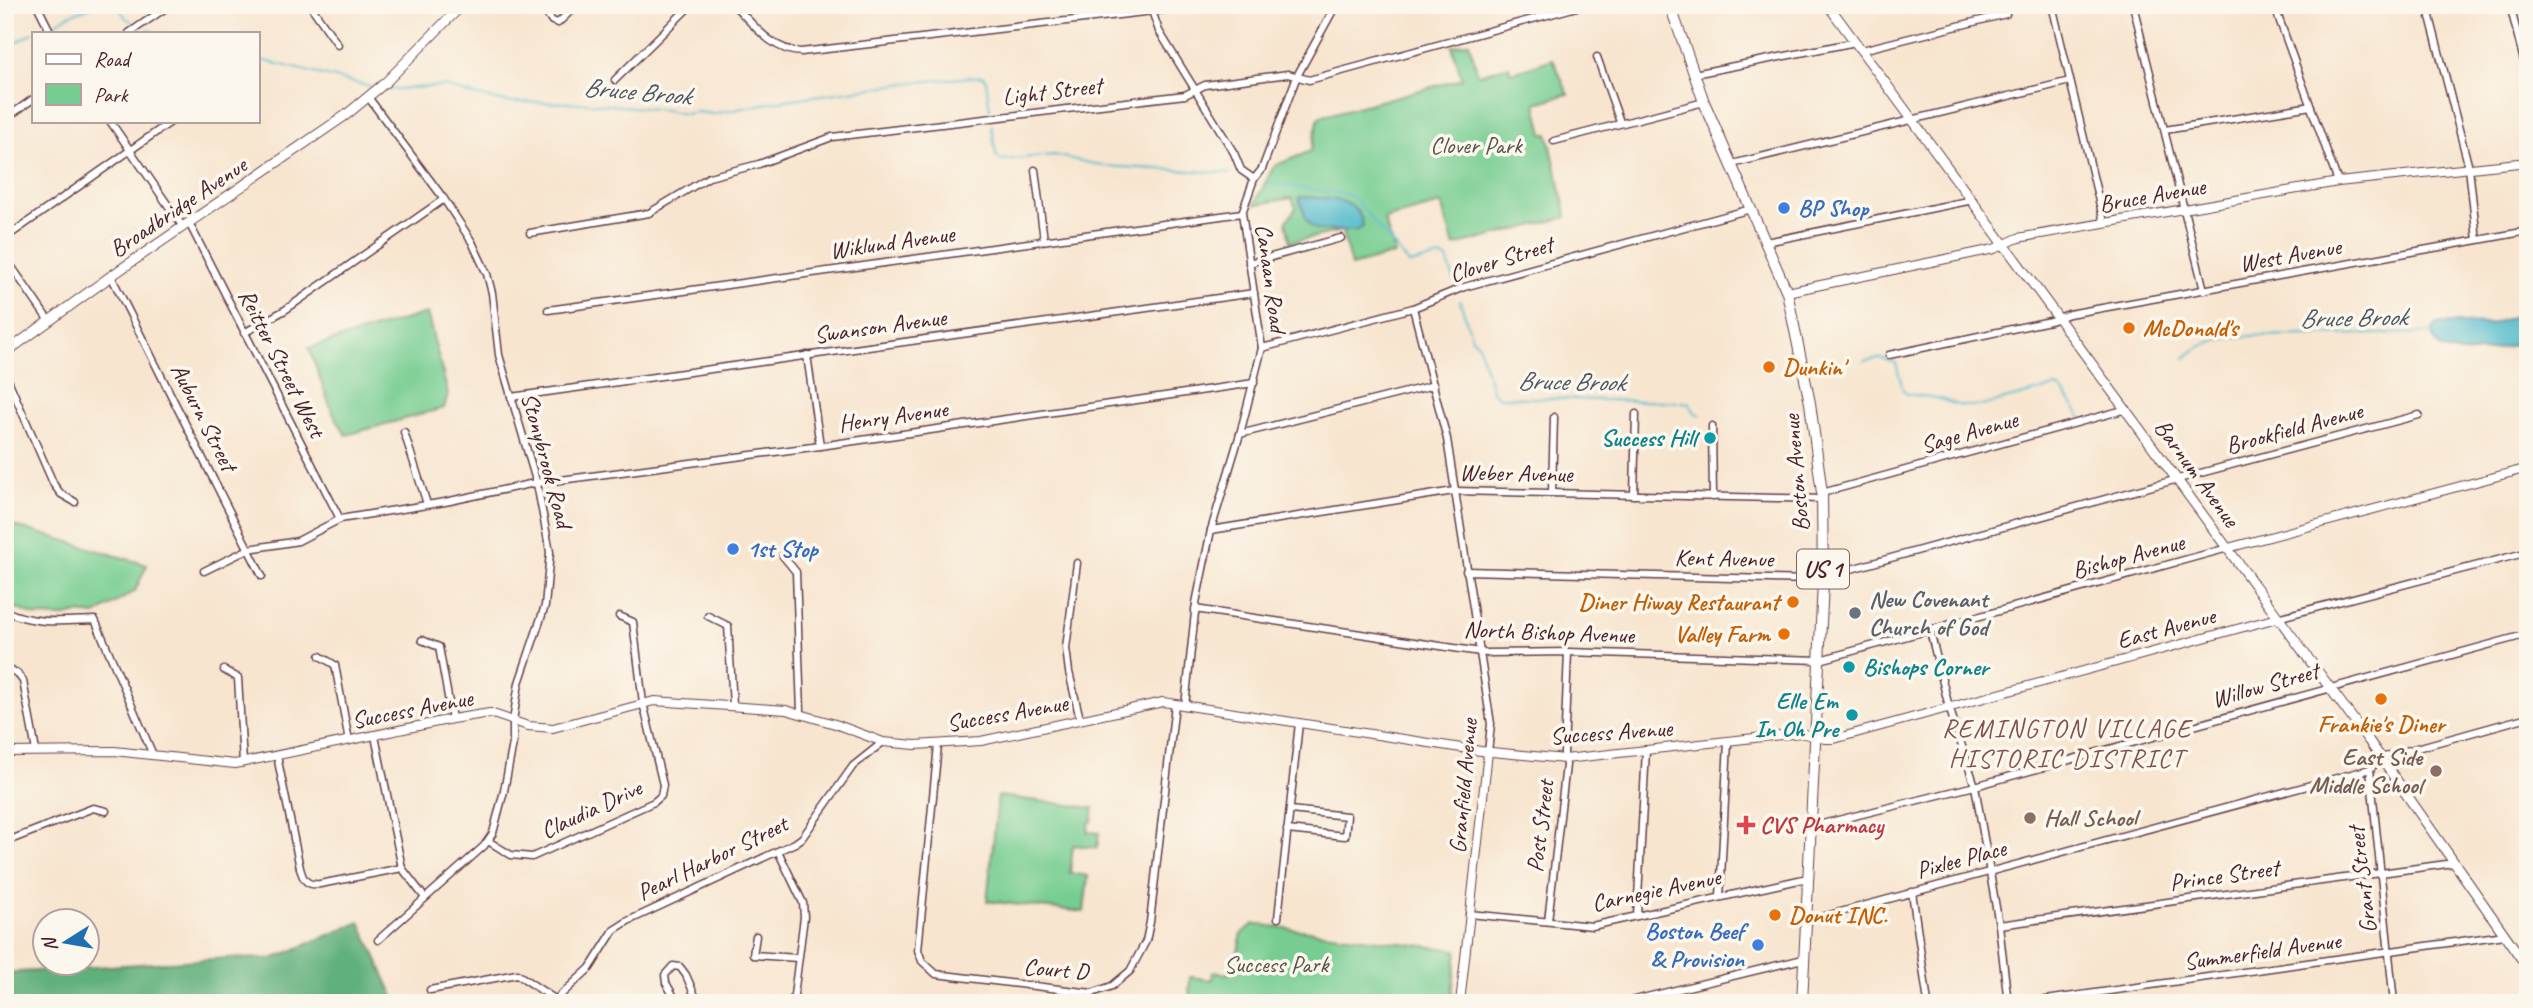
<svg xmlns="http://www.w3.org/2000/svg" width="2533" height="1008" viewBox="0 0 2533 1008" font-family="Caveat,sans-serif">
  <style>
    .green { fill: #77cd91; stroke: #60765e; stroke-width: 2 }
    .forest { fill: #61b07b; stroke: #566853; stroke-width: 2 }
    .water { fill: #4fbacb; stroke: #4c6c7b; stroke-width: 2 }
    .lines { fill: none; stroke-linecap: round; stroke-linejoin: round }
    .stream { stroke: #4fbacb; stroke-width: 2 }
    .minor-casing { stroke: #643d44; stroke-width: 9 }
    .tertiary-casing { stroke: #643d44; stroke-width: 10 }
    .secondary-casing { stroke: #643d44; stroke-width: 11 }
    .primary-casing { stroke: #643d44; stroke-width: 12 }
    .minor { stroke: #fff; stroke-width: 6 }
    .tertiary { stroke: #fff; stroke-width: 8 }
    .secondary { stroke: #fff; stroke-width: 9 }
    .primary { stroke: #fff; stroke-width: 10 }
    .shop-dot { fill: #3f7fe0; stroke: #fbf7ec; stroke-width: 2.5 }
    .food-dot { fill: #e8710a; stroke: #fbf7ec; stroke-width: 2.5 }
    .culture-dot { fill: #0f9aa8; stroke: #fbf7ec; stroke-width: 2.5 }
    .worship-dot { fill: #6b7280; stroke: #fbf7ec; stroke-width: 2.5 }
    .education-dot { fill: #8d6e63; stroke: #fbf7ec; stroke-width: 2.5 }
    .health-dot { fill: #e0444e; stroke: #fbf7ec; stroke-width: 2.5 }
    .labels { text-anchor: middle; stroke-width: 7; stroke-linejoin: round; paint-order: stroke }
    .shield { fill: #fbf7ec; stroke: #7f6065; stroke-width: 2 }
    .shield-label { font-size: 23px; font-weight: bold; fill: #4a1f2b }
    .street-label { font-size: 24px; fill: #4a1f2b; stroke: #fbf7ec }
    .park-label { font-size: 24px; fill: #58534a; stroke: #fbf7ec }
    .shop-label { font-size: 24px; font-weight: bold; fill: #366cbe; stroke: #fbf7ec; text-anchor: start }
    .food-label { font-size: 24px; font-weight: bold; fill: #c56008; stroke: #fbf7ec; text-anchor: start }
    .culture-label { font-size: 24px; font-weight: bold; fill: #0d838f; stroke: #fbf7ec; text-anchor: end }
    .worship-label { font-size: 24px; font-weight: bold; fill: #5b616d; stroke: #fbf7ec; text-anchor: start }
    .education-label { font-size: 24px; font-weight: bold; fill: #785e54; stroke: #fbf7ec; text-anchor: end }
    .health-label { font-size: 24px; font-weight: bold; fill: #be3a42; stroke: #fbf7ec; text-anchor: start }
    .water-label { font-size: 26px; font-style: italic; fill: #4c5563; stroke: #fbf7ec }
    .neighbourhood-label { font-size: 26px; letter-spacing: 2px; fill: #82524c; stroke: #fbf7ec }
  </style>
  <rect width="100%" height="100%" fill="#fbf7ec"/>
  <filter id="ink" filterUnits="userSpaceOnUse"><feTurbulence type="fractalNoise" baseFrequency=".0143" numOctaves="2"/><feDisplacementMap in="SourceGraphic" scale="14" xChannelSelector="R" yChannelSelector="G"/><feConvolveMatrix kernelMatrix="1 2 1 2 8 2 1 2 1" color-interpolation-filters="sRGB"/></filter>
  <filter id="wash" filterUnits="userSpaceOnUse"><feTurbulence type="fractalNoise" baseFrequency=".00686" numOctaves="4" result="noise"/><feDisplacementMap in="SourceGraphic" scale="28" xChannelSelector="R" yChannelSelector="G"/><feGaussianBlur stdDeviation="1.57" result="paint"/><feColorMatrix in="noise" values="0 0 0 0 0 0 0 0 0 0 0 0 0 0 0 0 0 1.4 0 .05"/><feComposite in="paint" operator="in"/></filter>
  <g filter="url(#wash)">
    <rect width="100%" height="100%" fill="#f7e5cf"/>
    <g class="green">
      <path d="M1469 42 1478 75 1509 66 1511 73 1553 59 1568 94 1536 103 1543 134H1548L1567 217 1454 246 1441 204 1384 219 1395 254 1351 266 1342 231 1290 242 1286 222 1296 208 1292 198 1254 205 1274 166 1311 151 1319 117 1462 79 1452 46Z"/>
      <path d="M427 313 448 394 444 408 346 435 332 411 309 348Z"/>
      <path d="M5 523 147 565 135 591 95 615 78 613 62 617 36 616 5 604Z"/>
      <path d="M998 796 1094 808 1092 822H1089L1088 832 1099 833 1097 848 1073 845 1070 873 1088 876 1084 912 987 901Z"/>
      <path d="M1254 924 1457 950 1451 1003H1189L1190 977 1212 980 1213 972 1225 974 1234 970 1242 933Z"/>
    </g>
    <path class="forest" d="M360 922 397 1003H5V973L230 958 272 959Z"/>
    <g class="water">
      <path d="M1299 197C1322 198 1360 195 1363 227L1355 231 1318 230 1311 226 1306 219Z"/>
      <path d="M2528 311V341C2507 347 2430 371 2433 329L2439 323 2491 324Z"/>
    </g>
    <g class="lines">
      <g class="stream">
        <path d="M117 5 126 18 132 22"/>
        <path d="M54 24 69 15 96 5"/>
        <path d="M148 30 156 33"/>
        <path d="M5 48 33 33"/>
        <path d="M257 59 372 87"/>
        <path d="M384 90 444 86 472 95 508 102 587 103 666 110 684 114 698 112 713 114 779 101 907 83 983 76 986 80 990 110"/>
        <path d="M992 126 996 156 1002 160 1054 155 1103 166 1230 173"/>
        <path d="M1268 183 1349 195 1355 199 1409 264 1440 257 1447 259 1454 280"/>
        <path d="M1460 301 1472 338 1478 344 1492 391 1499 397 1679 402 1689 403 1695 413 1701 415"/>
        <path d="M2185 358C2205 340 2218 339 2244 336L2434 333"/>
        <path d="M1864 361 1880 358 1896 363 1903 390 1907 394 1937 398 1961 406H1981L2055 387 2061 389 2083 419"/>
      </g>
    </g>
  </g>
  <g filter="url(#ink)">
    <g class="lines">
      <defs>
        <g id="minor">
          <path d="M37 5 51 33"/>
          <path d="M310 5 338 45"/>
          <path d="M540 5 552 21 558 23 577 5"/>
          <path d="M734 5C753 24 772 51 801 52L1204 5"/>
          <path d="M1150 5 1159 31 1234 153 1241 170 1254 179 1242 213 1262 348 1240 434 1211 530 1196 603 1185 706"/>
          <path d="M2052 5 2104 222"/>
          <path d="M2133 5 2204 290"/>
          <path d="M2274 5 2338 182"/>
          <path d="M2427 5 2469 168 2477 240"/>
          <path d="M2510 5 2528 77"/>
          <path d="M129 33 170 5"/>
          <path d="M1862 50 2006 14"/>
          <path d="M1597 57 1620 122"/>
          <path d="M1694 74 1856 42"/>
          <path d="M615 80 691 5"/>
          <path d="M368 97 444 199 472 242 487 274 492 293 499 355 537 484 550 552 545 606 519 683 513 721V743L504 791 493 833 484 846 378 940"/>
          <path d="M5 119 33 99"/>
          <path d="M110 121 183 227"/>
          <path d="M2165 130 2311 106"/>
          <path d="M1554 141 1704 102"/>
          <path d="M1732 164 2070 81"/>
          <path d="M1035 170 1044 240"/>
          <path d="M1254 179 1262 169 1297 76 1336 5"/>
          <path d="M189 223 340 519"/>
          <path d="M530 233 649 213 709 177 759 164 832 137 1185 95 1205 85 1288 74 1309 80 1584 5"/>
          <path d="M5 238 172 121"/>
          <path d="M1766 242 1973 200"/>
          <path d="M5 257 49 321"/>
          <path d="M1249 263 1341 238"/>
          <path d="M111 276 262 576"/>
          <path d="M1413 308 1447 439 1491 724 1488 752"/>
          <path d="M548 310 1242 213"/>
          <path d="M244 333 285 310 444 199"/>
          <path d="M1262 348 1413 308 1464 287 1751 209"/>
          <path d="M807 355 820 446"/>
          <path d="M1889 355 2050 321 2069 314 2528 231"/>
          <path d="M5 373 54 485 61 494 75 502"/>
          <path d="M511 397 1254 293"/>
          <path d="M1712 426 1713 497"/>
          <path d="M404 432 427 504"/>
          <path d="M1240 434 1434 385"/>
          <path d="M1552 492 1554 417"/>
          <path d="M1822 493 2127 409"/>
          <path d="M1634 495 1636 414"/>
          <path d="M1211 530 1454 491 1823 499"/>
          <path d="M783 556 796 572 801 712"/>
          <path d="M1077 563 1066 648 1069 672 1080 719"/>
          <path d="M204 571 249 549 298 541 340 519 445 502 530 484 820 446 1254 383"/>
          <path d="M1466 571 1811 580 2178 479 2419 415"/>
          <path d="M1195 609 1487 653 1568 652 1820 660 2228 548"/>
          <path d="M5 611C36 625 62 621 95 620L153 755"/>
          <path d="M708 616 728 626 733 705"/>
          <path d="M2277 618 2528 552"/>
          <path d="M1930 631 1949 707 1975 786 1999 925 2008 1003"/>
          <path d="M422 640 439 647 452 719"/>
          <path d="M320 656 335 665 349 741"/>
          <path d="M5 668 17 673 23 681 36 751"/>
          <path d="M224 670 238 678 243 763"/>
          <path d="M375 736 402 868 425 898"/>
          <path d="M938 745 918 950 922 961 936 974 1092 993 1112 986 1130 971 1146 941 1150 922 1175 704"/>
          <path d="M277 756 300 868C303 880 307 886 320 884L402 868"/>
          <path d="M1810 827 1975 786 2528 634"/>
          <path d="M1287 830 1345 836 1347 816 1290 810"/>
          <path d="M488 841 511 855 532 857 654 802 661 796 663 785 643 703 633 622 619 616"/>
          <path d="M5 842 93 808 106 811"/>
          <path d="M778 851 803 903 804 917 793 1003"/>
          <path d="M1912 892 1928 1003"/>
          <path d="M1720 897 1728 742"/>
          <path d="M1469 914 1592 926 1808 878"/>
          <path d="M1637 916 1646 750"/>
          <path d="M1278 918 1299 723"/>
          <path d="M1548 921 1566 765 1564 753 1568 652"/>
          <path d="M1807 921 2370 769"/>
          <path d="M1999 925 2454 863"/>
          <path d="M756 936 753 955 798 958"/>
          <path d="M430 990 517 974 556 1000"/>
          <path d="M552 1003 590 968 614 930 628 921 795 843 802 838 853 766 883 742"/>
          <path d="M682 1003 677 1002 666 983 665 975 673 966 680 967 686 975 698 1003"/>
          <path d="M1622 1003 1803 959"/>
          <path d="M2024 1003 2504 935"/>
          <path d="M2394 1003 2370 769 2381 758 2528 717"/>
        </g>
        <g id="tertiary">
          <path d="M1787 292 1994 249 2018 238 2338 182 2528 162"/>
          <path d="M2228 548 2528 468"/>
          <path d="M5 752 114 751 235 764 452 719 490 713 528 726 553 728 654 701 786 710 835 724 883 742 915 745 981 741 1163 702 1481 751 1565 759 1800 733 1825 739H1834L2277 618"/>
          <path d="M1460 1003 1488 752"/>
        </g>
        <g id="secondary">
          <path d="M1828 5 2369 741 2528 968"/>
          <path d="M5 353 111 276 346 115 386 82 462 5"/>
        </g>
        <path id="primary" d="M1670 5 1704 102 1787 292 1810 403 1822 493 1823 583 1802 1003"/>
      </defs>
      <use href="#minor" class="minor-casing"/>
      <use href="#tertiary" class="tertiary-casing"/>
      <use href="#secondary" class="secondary-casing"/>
      <use href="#primary" class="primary-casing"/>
      <use href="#minor" class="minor"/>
      <use href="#tertiary" class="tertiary"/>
      <use href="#secondary" class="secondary"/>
      <use href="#primary" class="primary"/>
    </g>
  </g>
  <g class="shop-dot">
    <circle cx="1784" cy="208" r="7"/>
    <circle cx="733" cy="549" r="7"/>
    <circle cx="1758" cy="945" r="7"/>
  </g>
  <g class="food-dot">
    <circle cx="2129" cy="328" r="7"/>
    <circle cx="1769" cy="367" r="7"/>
    <circle cx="1793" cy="602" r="7"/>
    <circle cx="1784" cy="634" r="7"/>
    <circle cx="2381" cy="699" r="7"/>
    <circle cx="1775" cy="915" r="7"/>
  </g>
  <g class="culture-dot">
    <circle cx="1710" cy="438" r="7"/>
    <circle cx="1849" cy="667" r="7"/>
    <circle cx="1852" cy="715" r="7"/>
  </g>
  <circle class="worship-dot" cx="1855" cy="613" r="7"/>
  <g class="education-dot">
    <circle cx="2436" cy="771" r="7"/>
    <circle cx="2030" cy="818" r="7"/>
  </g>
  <path class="health-dot" d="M1742.5 814.5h7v7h7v7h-7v7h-7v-7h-7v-7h7z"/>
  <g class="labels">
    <rect class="shield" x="1797" y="549.5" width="52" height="39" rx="5"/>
    <g class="shield-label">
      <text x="1823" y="577">US 1</text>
    </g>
    <g class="street-label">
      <text transform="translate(1052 91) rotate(-7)" y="8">Light Street</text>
      <text transform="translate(2152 195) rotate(-10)" y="8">Bruce Avenue</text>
      <text transform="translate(178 207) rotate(-34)" y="8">Broadbridge Avenue</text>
      <text transform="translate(892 242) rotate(-8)" y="8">Wiklund Avenue</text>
      <text transform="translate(2290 255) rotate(-10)" y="8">West Avenue</text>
      <text transform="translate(1501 259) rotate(-17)" y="8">Clover Street</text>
      <text transform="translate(1271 278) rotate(82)" y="8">Canaan Road</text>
      <text transform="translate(880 326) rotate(-8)" y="8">Swanson Avenue</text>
      <text transform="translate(282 363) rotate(63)" y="8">Reitter Street West</text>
      <text transform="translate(893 416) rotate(-8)" y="8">Henry Avenue</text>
      <text transform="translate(204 417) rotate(63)" y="8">Auburn Street</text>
      <text transform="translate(2294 428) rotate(-15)" y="8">Brookfield Avenue</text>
      <text transform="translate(1969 432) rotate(-16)" y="8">Sage Avenue</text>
      <text transform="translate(547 460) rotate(75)" y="8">Stonybrook Road</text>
      <text transform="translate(1516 473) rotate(1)" y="8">Weber Avenue</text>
      <text transform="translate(1796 473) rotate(-95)" y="8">Boston Avenue</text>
      <text transform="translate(2197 473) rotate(54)" y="8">Barnum Avenue</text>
      <text transform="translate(2128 556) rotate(-15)" y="8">Bishop Avenue</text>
      <text transform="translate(1724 558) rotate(1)" y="8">Kent Avenue</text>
      <text transform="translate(2166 628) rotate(-15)" y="8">East Avenue</text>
      <text transform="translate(1549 632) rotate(2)" y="8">North Bishop Avenue</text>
      <text transform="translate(2265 685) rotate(-16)" y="8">Willow Street</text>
      <text transform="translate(412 709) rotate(-11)" y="8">Success Avenue</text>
      <text transform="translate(1007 713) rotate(-10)" y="8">Success Avenue</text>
      <text transform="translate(1611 732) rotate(-4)" y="8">Success Avenue</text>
      <text transform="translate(1463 786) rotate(-85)" y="8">Granfield Avenue</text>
      <text transform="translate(591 809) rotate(-25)" y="8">Claudia Drive</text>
      <text transform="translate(1540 826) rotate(-83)" y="8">Post Street</text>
      <text transform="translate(712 858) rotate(-26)" y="8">Pearl Harbor Street</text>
      <text transform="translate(1961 859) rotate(-15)" y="8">Pixlee Place</text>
      <text transform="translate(2224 875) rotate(-8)" y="8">Prince Street</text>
      <text transform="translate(2362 880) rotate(-97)" y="8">Grant Street</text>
      <text transform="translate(1656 890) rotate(-12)" y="8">Carnegie Avenue</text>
      <text transform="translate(2262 951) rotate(-8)" y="8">Summerfield Avenue</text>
      <text transform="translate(1056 969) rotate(5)" y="8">Court D</text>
    </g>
    <g class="park-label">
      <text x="1476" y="153">Clover Park</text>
      <text x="1276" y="972">Success Park</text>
    </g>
    <g class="shop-label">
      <text x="1798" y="216">BP Shop</text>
      <text x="747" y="557">1st Stop</text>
      <text x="1744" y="939" text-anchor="end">Boston Beef<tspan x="1744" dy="28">&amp; Provision</tspan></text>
    </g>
    <g class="food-label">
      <text x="2143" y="336">McDonald's</text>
      <text x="1783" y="375">Dunkin'</text>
      <text x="1779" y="610" text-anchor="end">Diner Hiway Restaurant</text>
      <text x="1770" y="642" text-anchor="end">Valley Farm</text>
      <text x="2381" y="732" text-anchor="middle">Frankie's Diner</text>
      <text x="1789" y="923">Donut INC.</text>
    </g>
    <g class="culture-label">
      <text x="1696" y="446">Success Hill</text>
      <text x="1863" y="675" text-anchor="start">Bishops Corner</text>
      <text x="1838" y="709">Elle Em<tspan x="1838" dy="28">In Oh Pre</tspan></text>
    </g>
    <g class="worship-label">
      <text x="1869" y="607">New Covenant<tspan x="1869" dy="28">Church of God</tspan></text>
    </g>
    <g class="education-label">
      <text x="2422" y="765">East Side<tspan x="2422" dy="28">Middle School</tspan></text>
      <text x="2044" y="826" text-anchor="start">Hall School</text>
    </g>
    <g class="health-label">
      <text x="1760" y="833">CVS Pharmacy</text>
    </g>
    <g class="water-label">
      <text transform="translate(637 91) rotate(5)" y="9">Bruce Brook</text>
      <text transform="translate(2353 317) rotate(-1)" y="9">Bruce Brook</text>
      <text transform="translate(1571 381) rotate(1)" y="9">Bruce Brook</text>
    </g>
    <g class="neighbourhood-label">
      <text x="2067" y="737">REMINGTON VILLAGE<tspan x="2067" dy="30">HISTORIC DISTRICT</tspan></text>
    </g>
  </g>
  <rect width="2533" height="1008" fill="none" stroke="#fbf7ec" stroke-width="28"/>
  <rect x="32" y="32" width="228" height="91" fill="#fbf7ec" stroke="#b4a19f" stroke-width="2"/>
  <rect x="46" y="54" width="35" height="10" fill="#ffffff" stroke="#b4a19f" stroke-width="2"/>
  <text x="94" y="66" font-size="21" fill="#4a1f2b">Road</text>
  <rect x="46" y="84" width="35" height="21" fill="#77cd91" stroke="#b4a19f" stroke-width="2"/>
  <text x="94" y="102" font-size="21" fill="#4a1f2b">Park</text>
  <g transform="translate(66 942) rotate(259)"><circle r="33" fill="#fbf7ec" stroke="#b4a19f" stroke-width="2"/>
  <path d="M0-5L12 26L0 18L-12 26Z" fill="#1f6fb2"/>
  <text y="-10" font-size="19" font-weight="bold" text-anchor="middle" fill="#4a1f2b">N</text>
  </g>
</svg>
